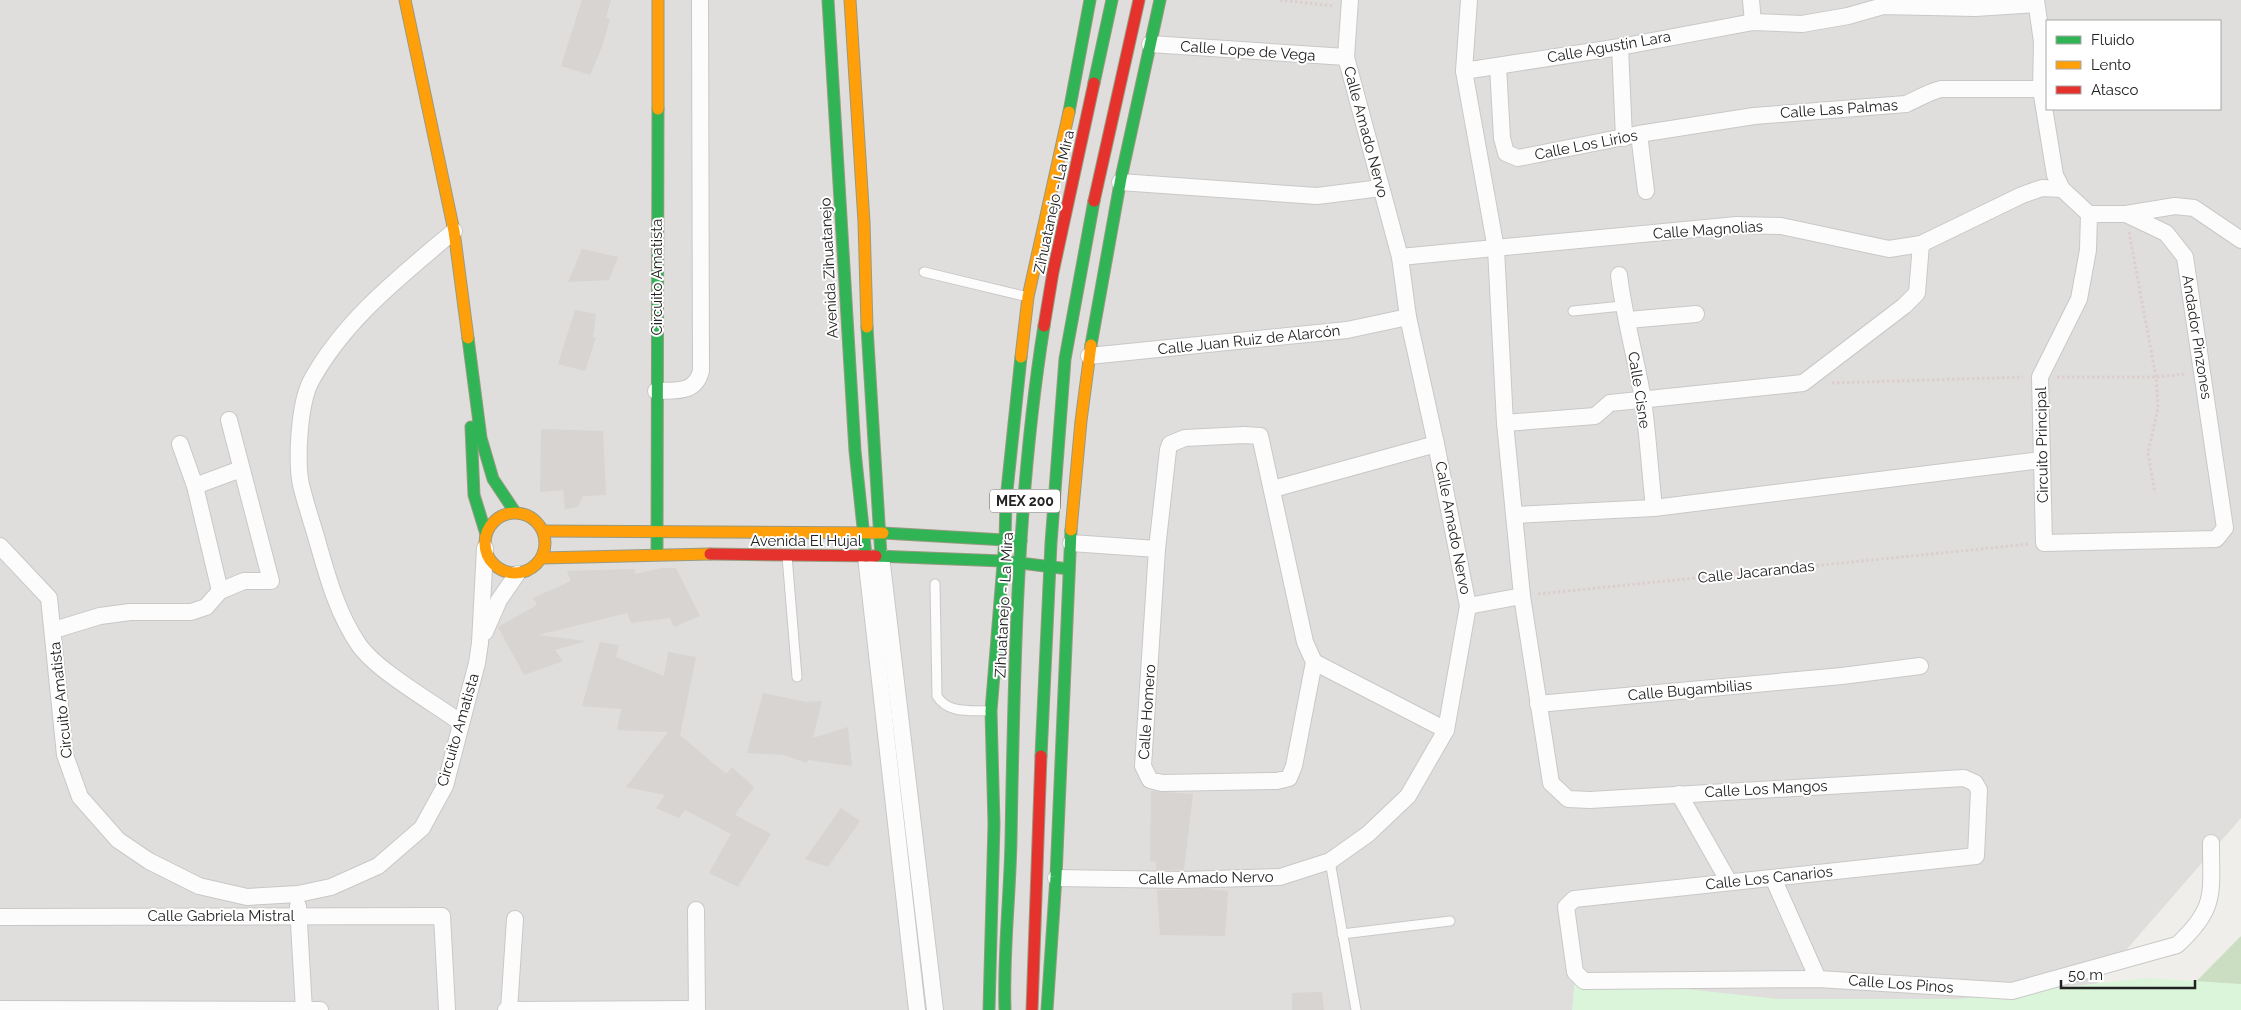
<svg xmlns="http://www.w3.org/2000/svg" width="2241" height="1010" viewBox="0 0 2241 1010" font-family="Raleway,sans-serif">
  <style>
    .residential { fill: #dfdedc; fill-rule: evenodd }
    .forest { fill: #cbdec1 }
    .park { fill: #daf5da }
    .building { fill: #d7d4d2 }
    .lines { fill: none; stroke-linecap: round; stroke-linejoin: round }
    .lane-casing { stroke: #c9c8c7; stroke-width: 11 }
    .street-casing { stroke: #c9c8c7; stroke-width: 18 }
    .fast-casing { stroke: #999a82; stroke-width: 13 }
    .slow-casing { stroke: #999a82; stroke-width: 13 }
    .jam-casing { stroke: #999a82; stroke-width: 13 }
    .path { stroke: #dccecd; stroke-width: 3; stroke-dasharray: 2.5 2.5; stroke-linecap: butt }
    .lane { stroke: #fdfcfc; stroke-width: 9 }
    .street { stroke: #fdfcfc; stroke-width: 16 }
    .fast { stroke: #30b455; stroke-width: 11 }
    .slow { stroke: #ff9f0a; stroke-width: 11 }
    .jam { stroke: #e5322d; stroke-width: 11 }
    .labels { text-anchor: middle; stroke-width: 4; stroke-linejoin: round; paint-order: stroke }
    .shield { fill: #fff; stroke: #646464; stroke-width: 1 }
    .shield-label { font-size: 14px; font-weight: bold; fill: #222 }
    .street-label { font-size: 15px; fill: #222; stroke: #fff }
  </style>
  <rect width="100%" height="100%" fill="#f0eeeb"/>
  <path class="residential" d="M0 0H2241V818L2074 1010H0ZM2047 21H2220V109H2047Z"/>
  <path class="forest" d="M2241 936V1010H2168Z"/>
  <path class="park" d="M1575 977 1778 999H1959L2146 978 2241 984V1010H1572Z"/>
  <g class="building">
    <path d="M582 0H611L606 18 610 19 602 47 590 75 561 66Z"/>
    <path d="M582 249 618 257 609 280 568 282Z"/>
    <path d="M575 310 596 314 593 337H596L585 371 558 364Z"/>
    <path d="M541 429 603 431 606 495 583 496 578 507 565 509 563 490 540 492Z"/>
    <path d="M662 568H676L700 616 674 627 670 618 631 623 627 613 538 635 586 641 555 650 563 661 524 675 498 627 537 605 533 598 571 581 567 571 634 569 636 574Z"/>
    <path d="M600 642 619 645 616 657 664 676 668 652 696 657 680 735 726 774 732 767 754 787 735 815 771 834 738 887 709 873 731 834 685 810 679 818 656 808 665 795 626 787 668 732 617 730 621 709 582 706Z"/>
    <path d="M763 693 806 702 822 701 813 738 848 727 852 766 808 760 807 763 784 755 747 753Z"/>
    <path d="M1151 791 1193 794 1184 870H1156V862L1150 861Z"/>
    <path d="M841 808 860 821 828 867 805 859Z"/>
    <path d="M1205 889 1228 891 1225 936 1160 935 1157 890Z"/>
    <path d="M1322 992 1324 1010H1292V993Z"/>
  </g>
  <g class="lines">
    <defs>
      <g id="lane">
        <path d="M924 272 1028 297"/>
        <path d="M1573 311 1622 306"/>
        <path d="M787 556 797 677"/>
        <path d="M935 584 937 696C948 714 970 710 990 711"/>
        <path d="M1330 861 1356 1010"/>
        <path d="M1342 934 1450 921"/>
      </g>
      <g id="street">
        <path d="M1469 0 1464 71 1496 249 1505 423 1522 596 1551 783 1568 799 1590 800 1964 778 1975 783 1979 790 1976 856 1574 899 1566 907 1575 972 1584 981 1818 979 2012 991 2177 945C2217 908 2211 894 2211 843"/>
        <path d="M1751 0 1753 22"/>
        <path d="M2036 0 2042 42 2041 89 2055 175 2062 189 2089 214 2088 250 2079 299 2040 377 2044 543 2216 539 2225 528 2185 257 2166 233 2126 214H2089"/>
        <path d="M1150 44 1346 57"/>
        <path d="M1620 47 1624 138"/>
        <path d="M1498 66 1502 138 1506 153 1518 158 1639 134 1754 116 1906 104C1918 99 1928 92 1941 89H2041"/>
        <path d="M1464 71 1620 47 1753 22 1802 24 1848 16 1883 6 1975 8 2036 4"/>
        <path d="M1639 134 1646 191"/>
        <path d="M1120 182 1317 196 1381 188"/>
        <path d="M2126 214 2175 206 2194 208 2241 240"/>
        <path d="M454 231C401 276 345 319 311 381 299 404 296 460 301 485 305 501 310 517 315 533 326 571 336 612 359 645 377 671 434 703 461 723"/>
        <path d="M1400 257 1737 225 1781 226 1889 249 1921 244 2022 195 2042 188 2062 189"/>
        <path d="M1619 275C1624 317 1636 358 1643 400 1648 435 1650 472 1654 508"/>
        <path d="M1628 320 1696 314"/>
        <path d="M1089 356 1347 330 1408 317"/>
        <path d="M656 391C676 390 695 394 701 371L700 0"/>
        <path d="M1505 423 1595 416 1610 403 1803 383 1904 306 1917 293 1921 244"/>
        <path d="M1244 435 1260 436 1305 642 1314 662 1294 766 1289 778 1277 781 1162 783 1150 780 1143 766 1157 549 1168 450 1170 444 1185 438Z"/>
        <path d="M180 444 195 486 220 591"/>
        <path d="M195 486 241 469"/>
        <path d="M1273 489 1436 444"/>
        <path d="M1516 515 1654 508 2041 460"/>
        <path d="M1071 543 1157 549"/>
        <path d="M0 546 49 598 65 755 80 797 118 840 149 861 199 886 247 897 298 894 331 887 378 866 422 828 445 786 477 663 480 643 485 548"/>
        <path d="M866 556 917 1010"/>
        <path d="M881 556 935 1010"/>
        <path d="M1468 606 1522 596"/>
        <path d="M54 630 100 616 130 612H191L206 607 220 591 244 581H271L229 420"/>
        <path d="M485 632 499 600 517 574"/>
        <path d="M1314 662 1446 730"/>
        <path d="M1538 704 1842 676 1920 666"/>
        <path d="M1679 794 1729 882"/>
        <path d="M1056 878 1182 880 1280 877 1330 861 1368 834 1408 796 1446 730 1468 606 1436 444 1408 317 1400 257 1346 57 1350 0"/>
        <path d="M1773 878 1818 979"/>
        <path d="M298 906 304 1010"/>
        <path d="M696 910 697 1010"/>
        <path d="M0 917 442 916 447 1010"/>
        <path d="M0 1009 320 1010"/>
        <path d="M506 1010 697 1009"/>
        <path d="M509 1010 515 919"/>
      </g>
      <g id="fast">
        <path d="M828 0 855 451 866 556"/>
        <path d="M1094 83 1112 0"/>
        <path d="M1069 112 1090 0"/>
        <path d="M867 327 881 556"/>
        <path d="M468 338 481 438 493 479 515 512"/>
        <path d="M1091 345 1121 178 1160 0"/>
        <path d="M471 427 474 495 486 534"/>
        <path d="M883 533 1021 541"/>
        <path d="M657 554 658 109"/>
        <path d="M876 556 1003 561 1069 569"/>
        <path d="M1041 756 1051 543 1065 359 1094 201"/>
        <path d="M989 1010 994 824 991 711 1005 540 1006 500 1021 357"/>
        <path d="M1005 1010C1003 953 1010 897 1011 840 1014 669 1017 495 1044 326"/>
        <path d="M1047 1010 1056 877 1071 530"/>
      </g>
      <g id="slow">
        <path d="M405 0 454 231 468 338"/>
        <path d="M850 0 864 222 867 327"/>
        <path d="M658 109V0"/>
        <path d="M1021 357 1028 297 1069 112"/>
        <circle cx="515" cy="543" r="30"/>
        <path d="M1071 530 1081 421 1091 345"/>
        <path d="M543 531 883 533"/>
        <path d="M542 558 710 554"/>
      </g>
      <g id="jam">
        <path d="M1094 201 1139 0"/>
        <path d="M1044 326 1053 272 1094 83"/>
        <path d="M710 554 876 556"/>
        <path d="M1032 1010 1041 756"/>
      </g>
    </defs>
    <use href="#lane" class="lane-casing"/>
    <use href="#street" class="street-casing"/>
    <use href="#fast" class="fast-casing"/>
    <use href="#slow" class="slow-casing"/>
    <use href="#jam" class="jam-casing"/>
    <g class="path">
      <path d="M1280 0 1334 6"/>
      <path d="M2129 232 2156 377 2158 408 2148 453 2155 493"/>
      <path d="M2057 377H2156L2186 374"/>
      <path d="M1832 383 2023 377"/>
      <path d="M1538 594 2029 544"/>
    </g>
    <use href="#lane" class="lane"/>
    <use href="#street" class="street"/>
    <use href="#fast" class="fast"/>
    <use href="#slow" class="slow"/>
    <use href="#jam" class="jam"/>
  </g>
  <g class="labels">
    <rect class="shield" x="990" y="489.5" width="70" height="23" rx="4"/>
    <g class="shield-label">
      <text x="1025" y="506">MEX 200</text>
    </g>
    <g class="street-label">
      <text transform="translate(1609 47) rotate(-10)" y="5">Calle Agustín Lara</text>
      <text transform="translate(1248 51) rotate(4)" y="5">Calle Lope de Vega</text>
      <text transform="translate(1839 109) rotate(-4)" y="5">Calle Las Palmas</text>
      <text transform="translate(1366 132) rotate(75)" y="5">Calle Amado Nervo</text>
      <text transform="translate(1586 145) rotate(-11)" y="5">Calle Los Lirios</text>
      <text transform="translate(1054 202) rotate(-78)" y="5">Zihuatanejo - La Mira</text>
      <text transform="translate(1708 230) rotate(-4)" y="5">Calle Magnolias</text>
      <text transform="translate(829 268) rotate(-93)" y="5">Avenida Zihuatanejo</text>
      <text transform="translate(657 277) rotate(-90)" y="5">Circuito Amatista</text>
      <text transform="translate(2197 337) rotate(81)" y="5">Andador Pinzones</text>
      <text transform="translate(1249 340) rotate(-6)" y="5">Calle Juan Ruiz de Alarcón</text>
      <text transform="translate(1639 390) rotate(81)" y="5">Calle Cisne</text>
      <text transform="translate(2042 445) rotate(-91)" y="5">Circuito Principal</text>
      <text transform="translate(1453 528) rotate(79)" y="5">Calle Amado Nervo</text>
      <text x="806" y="546">Avenida El Hujal</text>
      <text transform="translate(1756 572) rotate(-6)" y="5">Calle Jacarandas</text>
      <text transform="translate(1004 605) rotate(-87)" y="5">Zihuatanejo - La Mira</text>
      <text transform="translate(1690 690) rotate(-5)" y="5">Calle Bugambilias</text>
      <text transform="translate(61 700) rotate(-96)" y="5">Circuito Amatista</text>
      <text transform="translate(1147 712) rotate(-86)" y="5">Calle Homero</text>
      <text transform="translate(458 730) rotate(-74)" y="5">Circuito Amatista</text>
      <text transform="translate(1766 789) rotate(-3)" y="5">Calle Los Mangos</text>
      <text transform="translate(1206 878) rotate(-1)" y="5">Calle Amado Nervo</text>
      <text transform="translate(1769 878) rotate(-6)" y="5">Calle Los Canarios</text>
      <text x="221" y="921">Calle Gabriela Mistral</text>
      <text transform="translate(1901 984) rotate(4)" y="5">Calle Los Pinos</text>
    </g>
  </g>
  <rect x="2046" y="20" width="175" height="90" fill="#ffffff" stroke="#a7a7a7"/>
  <rect x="2056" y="36" width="25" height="8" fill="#30b455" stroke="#a7a7a7"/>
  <text x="2091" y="45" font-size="15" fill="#222222">Fluido</text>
  <rect x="2056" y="61" width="25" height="8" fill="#ff9f0a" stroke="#a7a7a7"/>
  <text x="2091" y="70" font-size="15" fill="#222222">Lento</text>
  <rect x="2056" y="86" width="25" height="8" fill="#e5322d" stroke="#a7a7a7"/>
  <text x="2091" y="95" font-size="15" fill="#222222">Atasco</text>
  <path d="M2061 980v8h134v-8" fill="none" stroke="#222222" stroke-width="2.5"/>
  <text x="2068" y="980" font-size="15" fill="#222222" stroke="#ffffff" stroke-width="4" paint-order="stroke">50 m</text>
</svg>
